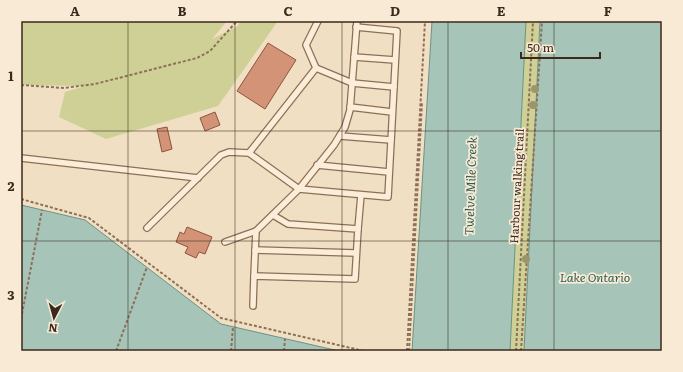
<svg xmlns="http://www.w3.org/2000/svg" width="683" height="372" viewBox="0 0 683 372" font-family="Literata,serif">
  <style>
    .green { fill: #cfd096 }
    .water { fill: #a6c4b8; stroke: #6b9385 }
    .building { fill: #d29377; stroke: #8e543d }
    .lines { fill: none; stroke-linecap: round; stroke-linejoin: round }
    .service-casing { stroke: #8d6f59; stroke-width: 8 }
    .path { stroke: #8d6f59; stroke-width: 2; stroke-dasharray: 3 2; stroke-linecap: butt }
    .service { stroke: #fbedd7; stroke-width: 5.5 }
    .tree { fill: #9a966b }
    .grid { fill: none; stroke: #3c291e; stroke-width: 1; stroke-opacity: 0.55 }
    .labels { text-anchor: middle; stroke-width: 3.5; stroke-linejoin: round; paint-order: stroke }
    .street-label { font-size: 11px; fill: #3c291e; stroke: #f8ead4 }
    .water-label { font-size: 12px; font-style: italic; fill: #2c5d54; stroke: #f8ead4 }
    .neatline { fill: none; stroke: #3c291e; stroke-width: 1.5 }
    .grid-label { font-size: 13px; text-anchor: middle; font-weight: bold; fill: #3c291e }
  </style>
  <rect width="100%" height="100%" fill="#f1dfc3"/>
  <g class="green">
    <path d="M21 21H227L212 39 238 26 240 21H278L218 106 106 139 59 117 65 92 85 86 21 85Z"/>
    <path d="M526 21H540L524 351H510Z"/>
  </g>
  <g class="water">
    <path d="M432 21H526L510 351H412Z"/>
    <path d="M540 21H662V351H524Z"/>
    <path d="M21 205 85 220 221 324 339 351H21Z"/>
  </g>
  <g class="building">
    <path d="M268 43 296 60 265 109 237 91Z"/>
    <path d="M215 112 220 125 205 131 200 118Z"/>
    <path d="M167 127 172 149 162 152 157 129Z"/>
    <path d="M187 227 212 237 205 254 199 252 196 258 185 253 188 247 176 242 180 232 184 234Z"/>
  </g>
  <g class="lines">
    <defs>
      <g id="service">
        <path d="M354 57 395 60"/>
        <path d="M316 68 352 83 394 87"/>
        <path d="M350 107 392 112"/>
        <path d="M340 136 391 140"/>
        <path d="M249 153 316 68 306 45 318 21"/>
        <path d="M21 158 198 178"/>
        <path d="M317 165 389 172"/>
        <path d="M147 228 221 155 229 152 249 153 299 189 388 197 397 31 356 27"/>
        <path d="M358 229 361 195"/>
        <path d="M225 242 256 231 299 189 334 145 345 127 350 110 357 21"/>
        <path d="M255 250 356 253"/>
        <path d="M254 276 256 231"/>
        <path d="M253 306 254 276 355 279 358 229 288 224 273 215"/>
      </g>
    </defs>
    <use href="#service" class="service-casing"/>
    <g class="path">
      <path d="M21 85 64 88 95 84 197 58 210 51 237 21"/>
      <path d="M21 199 89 218 221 318 364 351"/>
      <path d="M21 319 42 210"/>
      <path d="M116 351 147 267"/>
      <path d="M231 351 233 327"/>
      <path d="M284 351 285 339"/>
      <path d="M407 351 425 21"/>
      <path d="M409 351 422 102"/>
      <path d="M516 351 533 21"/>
      <path d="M521 351 542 21"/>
    </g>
    <use href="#service" class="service"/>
  </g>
  <g class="tree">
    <circle cx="535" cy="89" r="4"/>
    <circle cx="533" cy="105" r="4"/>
    <circle cx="526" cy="259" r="4"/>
  </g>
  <path class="grid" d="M128 21V351M235 21V351M342 21V351M448 21V351M554 21V351M21 131H662M21 241H662"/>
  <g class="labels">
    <g class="street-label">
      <text transform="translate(517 186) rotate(-87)" y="4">Harbour walking trail</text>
    </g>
    <g class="water-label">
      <text transform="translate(471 186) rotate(-88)" y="4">Twelve Mile Creek</text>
      <text x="595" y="282">Lake Ontario</text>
    </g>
  </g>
  <rect width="683" height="372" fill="none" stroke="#f8ead4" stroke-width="44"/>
  <g transform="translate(54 318) rotate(186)" stroke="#f8ead4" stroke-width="3" paint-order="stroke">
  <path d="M0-3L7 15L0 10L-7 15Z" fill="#3c291e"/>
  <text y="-6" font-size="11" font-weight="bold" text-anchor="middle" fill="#3c291e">N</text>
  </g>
  <path d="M521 52v6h79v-6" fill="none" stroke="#3c291e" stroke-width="2"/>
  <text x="527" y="52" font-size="12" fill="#3c291e" stroke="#f8ead4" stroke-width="3" paint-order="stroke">50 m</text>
  <rect x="22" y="22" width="639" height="328" class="neatline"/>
  <g class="grid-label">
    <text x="75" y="16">A</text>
    <text x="182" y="16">B</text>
    <text x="288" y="16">C</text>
    <text x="395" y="16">D</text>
    <text x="501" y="16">E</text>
    <text x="608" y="16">F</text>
    <text x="11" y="81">1</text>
    <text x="11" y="191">2</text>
    <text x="11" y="300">3</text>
  </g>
</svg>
